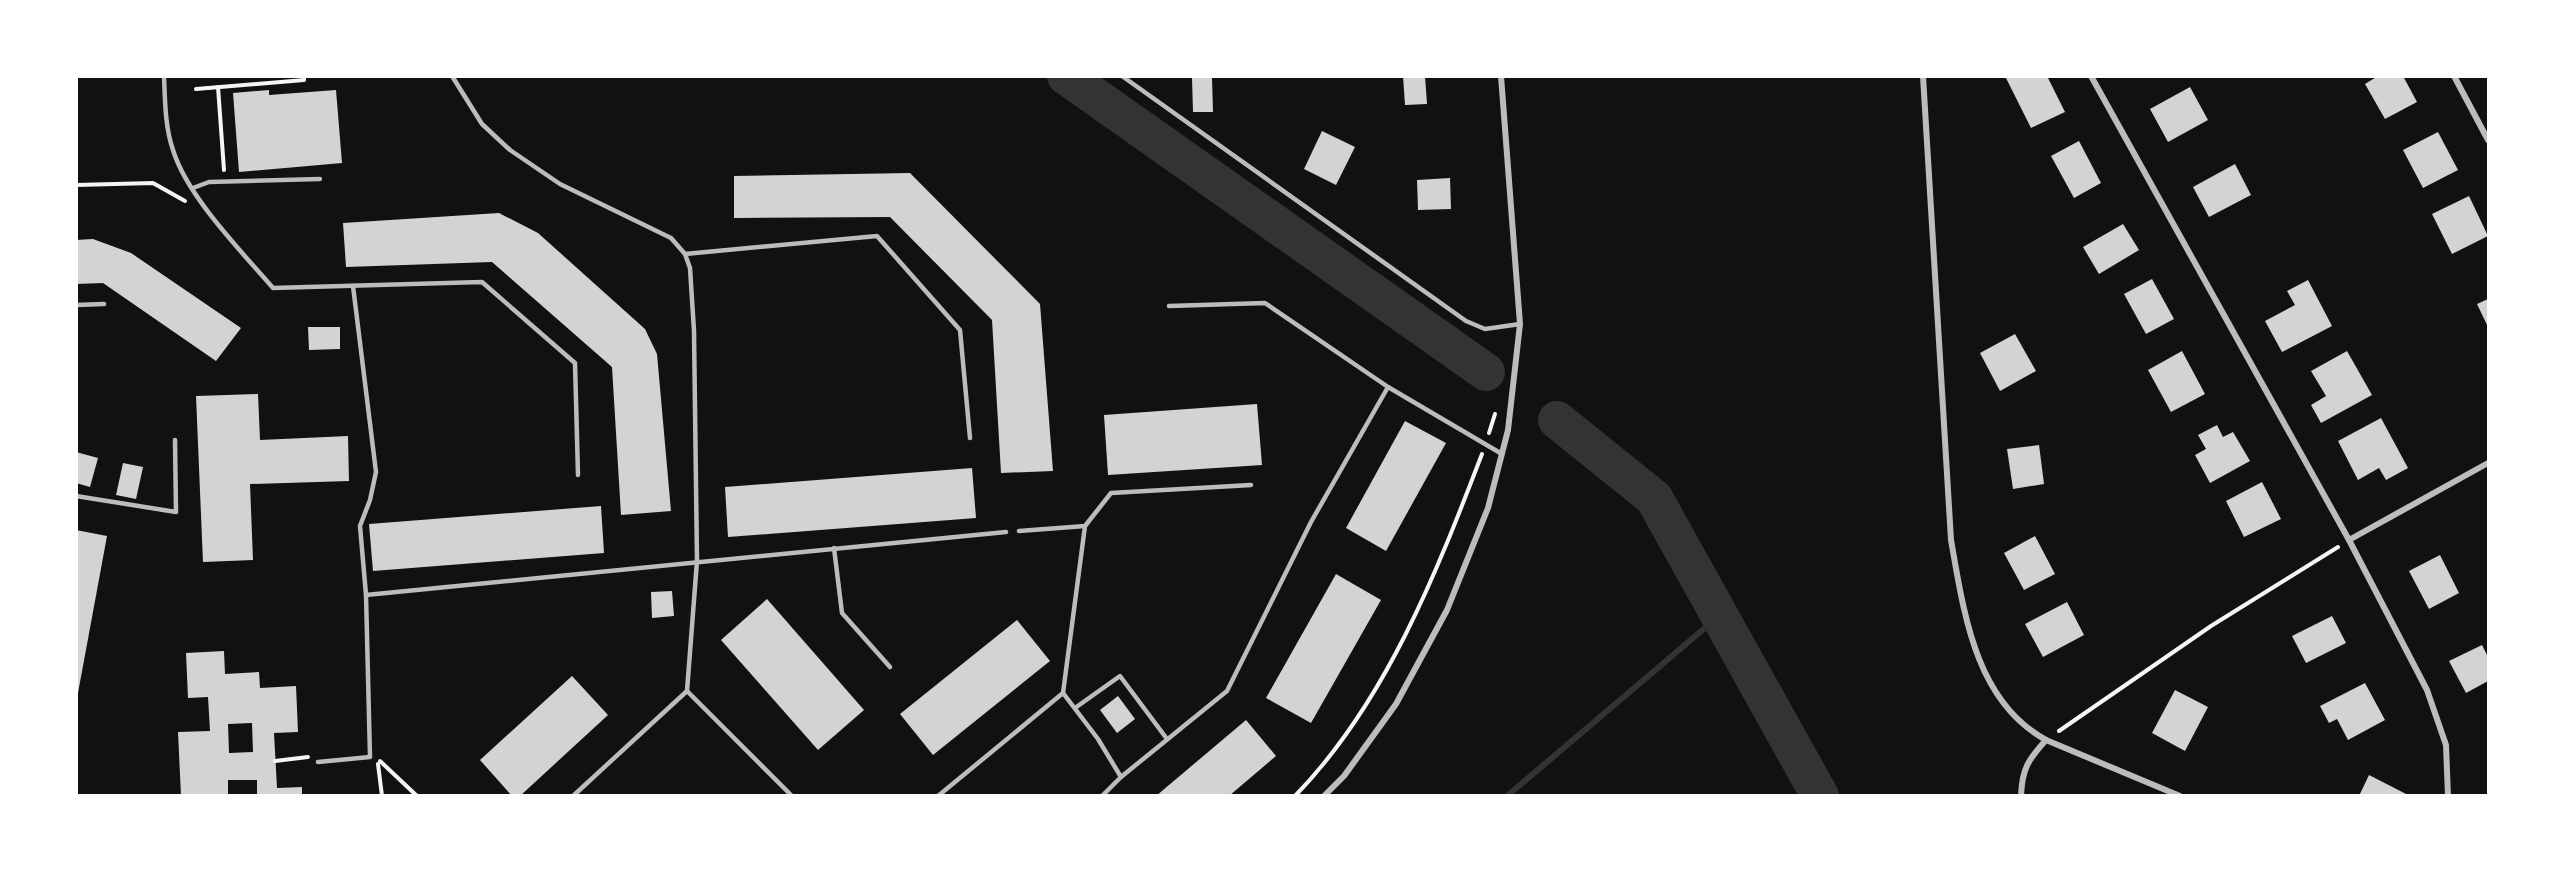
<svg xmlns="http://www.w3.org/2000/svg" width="2565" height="872" viewBox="0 0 2565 872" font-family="'Noto Sans',sans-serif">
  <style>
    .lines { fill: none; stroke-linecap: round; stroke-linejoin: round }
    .stream { stroke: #333; stroke-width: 6 }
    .river { stroke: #333; stroke-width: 38 }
    .building { fill: #d3d3d3; fill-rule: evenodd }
    .path { stroke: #f5f5f5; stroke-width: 4 }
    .service { stroke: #bcbcbc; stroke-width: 4.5 }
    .minor { stroke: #bcbcbc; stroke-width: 6 }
  </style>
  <rect width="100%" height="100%" fill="#111"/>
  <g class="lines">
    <path class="stream" d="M1507 796 1719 616"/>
    <g class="river">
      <path d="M1066 76 1486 372"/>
      <path d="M1557 420 1654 498 1820 796"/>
    </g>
  </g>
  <g class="building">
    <path d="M1403 76H1425L1427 104 1405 105Z"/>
    <path d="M2009 76H2047L2065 112 2031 128 2006 78Z"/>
    <path d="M2378 76H2403L2417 102 2385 119 2365 84Z"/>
    <path d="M1192 78H1212L1213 112H1193Z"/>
    <path d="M2190 87 2208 120 2168 142 2150 109Z"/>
    <path d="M269 90V95L336 90 342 163 239 172 233 93Z"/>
    <path d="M1322 131 1355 147 1336 185 1304 169Z"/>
    <path d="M2438 132 2458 170 2423 188 2403 150Z"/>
    <path d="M2079 141 2101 183 2074 198 2051 156Z"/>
    <path d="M2235 164 2251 195 2209 217 2193 187Z"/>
    <path d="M910 173 1040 304 1053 471 1001 473 992 320 890 217 734 218V176Z"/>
    <path d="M1450 178 1451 209 1418 210 1417 180Z"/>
    <path d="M2469 196 2488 236 2452 254 2432 214Z"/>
    <path d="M499 213 538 233 645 329 657 354 671 511 621 515 612 367 492 262 346 267 343 223Z"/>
    <path d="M2123 224 2139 250 2099 274 2083 247Z"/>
    <path d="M93 239 131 253 241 328 216 361 103 283 76 284V240Z"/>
    <path d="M2152 279 2174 319 2146 334 2124 294Z"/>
    <path d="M2308 280 2332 326 2282 352 2265 321 2295 305 2287 291Z"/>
    <path d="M2488 299V327L2477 304Z"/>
    <path d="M308 327H340V349L309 350Z"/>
    <path d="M2015 334 2036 371 2000 391 1980 353Z"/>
    <path d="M2182 351 2205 394 2171 412 2148 370Z"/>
    <path d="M2347 351 2372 395 2321 423 2311 405 2326 396 2311 371Z"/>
    <path d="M258 394 260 440 348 436 349 481 250 484 253 560 203 562 196 396Z"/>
    <path d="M1257 404 1262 465 1108 475 1104 415Z"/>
    <path d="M2381 418 2408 468 2386 480 2379 468 2358 480 2338 441Z"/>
    <path d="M1405 421 1446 443 1386 551 1346 528Z"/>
    <path d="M2217 425 2223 437 2233 432 2250 461 2210 483 2195 455 2206 449 2198 435Z"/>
    <path d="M2039 445 2044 484 2013 489 2007 449Z"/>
    <path d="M76 452 98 458 90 487 76 483Z"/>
    <path d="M123 463 143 467 136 499 116 495Z"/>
    <path d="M972 468 976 518 728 537 725 487Z"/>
    <path d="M2262 482 2281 519 2244 537 2226 501Z"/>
    <path d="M601 506 604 553 373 571 369 524Z"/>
    <path d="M76 530 107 536 78 693H76Z"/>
    <path d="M2035 536 2055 574 2024 590 2004 553Z"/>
    <path d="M2440 555 2459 593 2429 609 2409 571Z"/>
    <path d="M1336 574 1381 600 1311 723 1266 698Z"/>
    <path d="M672 591 674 616 652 618 651 592Z"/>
    <path d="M767 599 864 710 818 750 721 640Z"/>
    <path d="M2067 602 2084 635 2043 657 2025 624Z"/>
    <path d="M2332 616 2346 643 2306 663 2292 636Z"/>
    <path d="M1017 620 1050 661 933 755 900 714Z"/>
    <path d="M2482 645 2488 657V681L2466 693 2449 661Z"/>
    <path d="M224 651 225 674 259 672 260 688 296 686 298 732 274 733 277 788 302 787V796H257V780H228V796H181L178 732 210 731 208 697 188 698 186 653ZM252 723 253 752 229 753 228 724Z"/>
    <path d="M572 676 608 715 520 796H512L480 760Z"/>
    <path d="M2365 683 2385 720 2348 740 2337 719 2329 723 2320 706Z"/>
    <path d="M2175 690 2208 707 2185 751 2152 733Z"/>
    <path d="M1118 696 1135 719 1117 733 1100 710Z"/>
    <path d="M1246 720 1276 756 1229 796H1156Z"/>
    <path d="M2369 775 2410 796H2359Z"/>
  </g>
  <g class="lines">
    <g class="path">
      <path d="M218 87 224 170"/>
      <path d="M196 89 304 80V76"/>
      <path d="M76 185 153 183 185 201"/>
      <path d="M1489 433 1495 414"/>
      <path d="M2059 731 2211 626 2338 547"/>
      <path d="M275 761 308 757"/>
      <path d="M380 761 417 796"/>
      <path d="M378 764 382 796"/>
      <path d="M1295 796C1386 702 1436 574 1482 454"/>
    </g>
    <g class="service">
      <path d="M164 76C165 100 165 127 173 150 187 196 241 251 273 288L482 282 575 363 578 475"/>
      <path d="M452 76 482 124 510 150 560 184 671 238 685 254 690 268 694 331 697 561 687 691 573 796"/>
      <path d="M1122 76 1466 321 1485 329 1520 324"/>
      <path d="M193 188 209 182 320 179"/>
      <path d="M685 254 877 236 960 330 970 438"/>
      <path d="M353 286 376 472 370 500 360 526 366 595"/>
      <path d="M76 305 104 304"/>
      <path d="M1169 306 1265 303 1388 387 1502 454"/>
      <path d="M76 496 176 512 175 440"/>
      <path d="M1019 531 1085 526 1111 493 1251 485"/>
      <path d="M834 548 842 613 890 667"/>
      <path d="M687 691 792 796"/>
      <path d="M1063 693 1098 739 1121 777"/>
      <path d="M1075 708 1120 676 1167 739"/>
      <path d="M318 762 370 757 366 595 1006 532"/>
      <path d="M938 796 1063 693 1085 526"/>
      <path d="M1102 796 1121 777 1227 691 1311 522 1388 387"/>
    </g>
    <g class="minor">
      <path d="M1923 76 1951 540C1964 613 1975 701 2046 740L2180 796"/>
      <path d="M2091 76 2349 540 2427 690 2446 745 2448 796"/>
      <path d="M2454 76 2488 140"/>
      <path d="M2349 540 2488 463"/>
      <path d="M1324 796 1344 776 1396 704 1447 610 1488 508 1508 430 1520 324 1501 76"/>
      <path d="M2021 796C2022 769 2028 760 2046 740"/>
    </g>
  </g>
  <rect width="2565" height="872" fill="none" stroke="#ffffff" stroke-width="156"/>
</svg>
